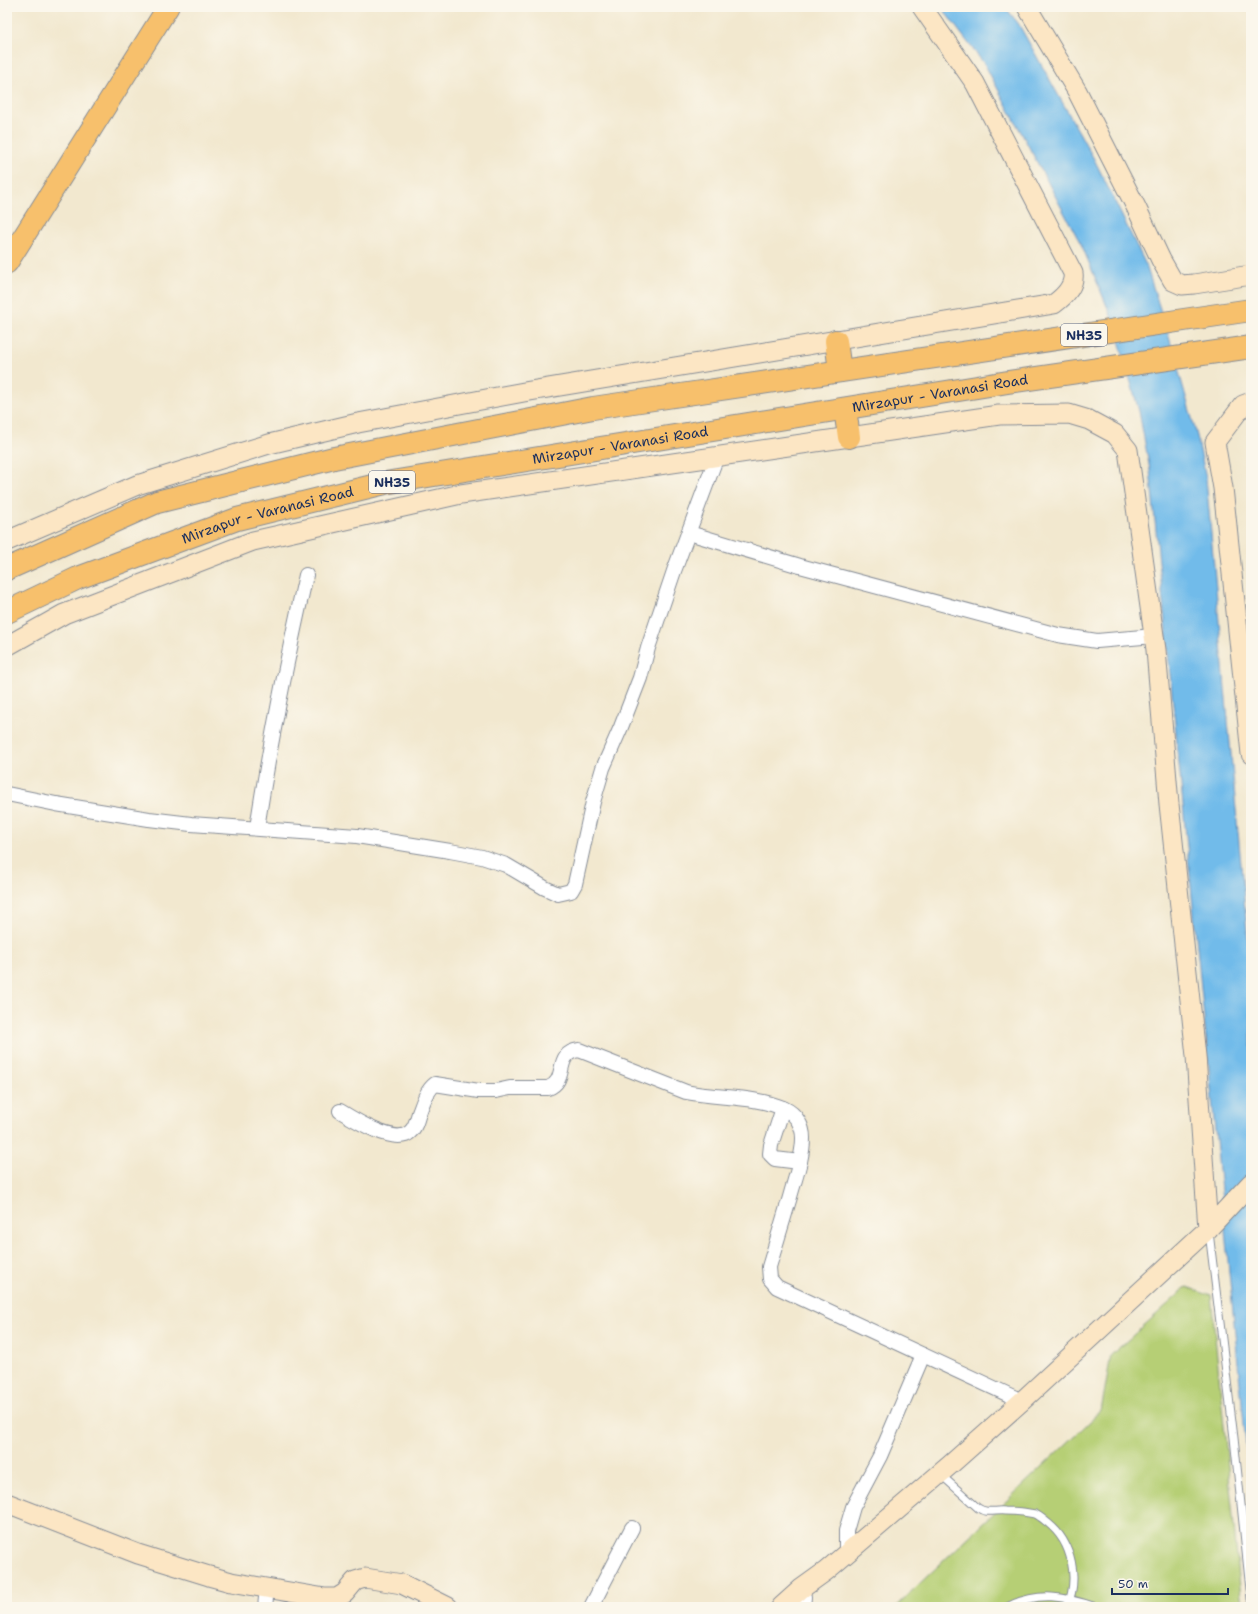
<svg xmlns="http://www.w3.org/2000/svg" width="1258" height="1614" viewBox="0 0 1258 1614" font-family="'Shantell Sans',sans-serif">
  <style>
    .green { fill: #b6cf74; stroke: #687f69 }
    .water { fill: #71bbea; stroke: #4675a4 }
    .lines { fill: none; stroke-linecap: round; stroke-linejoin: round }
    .lane-casing { stroke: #868c96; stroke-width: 9 }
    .street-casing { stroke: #868c96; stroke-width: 16 }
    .secondary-casing { stroke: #868c96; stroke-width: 21 }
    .primary-casing { stroke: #868c96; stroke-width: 23 }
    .highway-casing { stroke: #868c96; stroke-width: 24 }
    .lane { stroke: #fff; stroke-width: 7 }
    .street { stroke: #fff; stroke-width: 14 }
    .secondary { stroke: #fce6c4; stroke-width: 19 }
    .primary { stroke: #f7c06c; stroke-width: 21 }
    .highway { stroke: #f7c06c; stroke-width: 22 }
    .labels { text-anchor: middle; stroke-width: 3; stroke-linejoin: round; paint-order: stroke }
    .shield { fill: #fbf7ec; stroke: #5e6b89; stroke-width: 1 }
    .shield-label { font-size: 13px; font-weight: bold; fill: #1b2f5e }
    .street-label { font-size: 14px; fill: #1b2f5e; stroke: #fbf7ec }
  </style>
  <rect width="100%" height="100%" fill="#fbf7ec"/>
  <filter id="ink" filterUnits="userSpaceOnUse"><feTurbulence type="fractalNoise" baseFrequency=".025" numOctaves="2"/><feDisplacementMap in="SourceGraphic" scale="8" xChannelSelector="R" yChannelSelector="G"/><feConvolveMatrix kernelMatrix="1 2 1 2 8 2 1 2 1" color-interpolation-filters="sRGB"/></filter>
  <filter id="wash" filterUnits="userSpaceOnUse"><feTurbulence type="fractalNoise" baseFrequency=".012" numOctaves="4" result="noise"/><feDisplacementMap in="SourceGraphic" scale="16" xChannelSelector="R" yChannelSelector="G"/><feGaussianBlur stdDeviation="0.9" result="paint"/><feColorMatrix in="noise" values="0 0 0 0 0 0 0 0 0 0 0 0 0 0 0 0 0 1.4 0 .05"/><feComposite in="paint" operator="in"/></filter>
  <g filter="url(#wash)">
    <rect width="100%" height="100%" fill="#f2e8cf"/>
    <path class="green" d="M1187 1287 1211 1296 1242 1607H895L1101 1411 1111 1355Z"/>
    <path class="water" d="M941 7H1005L1018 23 1094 159 1146 265 1169 337 1197 436 1206 478 1251 975V1495L1150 470 1139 411 1114 323 1082 246 985 65Z"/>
  </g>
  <g filter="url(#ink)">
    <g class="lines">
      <defs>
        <g id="lane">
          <path d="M1209 1232 1234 1438 1251 1599"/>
          <path d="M940 1474 978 1508C987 1514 995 1510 1005 1511 1015 1511 1025 1512 1035 1514 1040 1516 1044 1520 1048 1523 1073 1543 1079 1579 1067 1607"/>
          <path d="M1007 1607C1038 1591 1065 1596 1096 1607"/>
        </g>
        <g id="street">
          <path d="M689 533 800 566 1058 635 1097 641 1154 636"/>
          <path d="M7 794 56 804 149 819 191 824 357 836 450 851 482 857 506 865 545 888 558 894 571 891 575 884 593 802 603 768 621 727 640 678 648 648 674 571 717 456"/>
          <path d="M257 828C270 743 287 659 306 575"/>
          <path d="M783 1108 771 1145 770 1154 775 1159 800 1162"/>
          <path d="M340 1111C353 1119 396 1146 410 1132 415 1128 417 1120 419 1113 423 1103 426 1091 435 1084L479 1091H496L510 1088H548C569 1081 553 1053 579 1050L686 1092C719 1099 754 1095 785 1109 796 1114 803 1126 803 1138 803 1158 795 1178 790 1197 783 1220 776 1244 769 1267L770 1279 777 1287 1022 1401"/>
          <path d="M846 1554V1531L853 1507 880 1456 923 1355"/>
          <path d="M801 1589 804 1597 803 1607"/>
          <path d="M265 1607 267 1588"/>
          <path d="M591 1607 632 1528"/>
        </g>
        <g id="secondary">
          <path d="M1027 7 1077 91 1136 207 1161 260 1173 281 1182 285 1194 284 1251 275"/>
          <path d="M1251 402 1243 405 1215 442 1223 488 1251 754"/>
          <path d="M7 541 137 485 269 444 358 423 524 392 1054 304C1065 296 1075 286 1073 273L975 83 922 7"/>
          <path d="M7 646 64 614 253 541 461 494 999 415 1069 414 1089 420 1115 434 1128 450 1156 650 1169 804 1196 1056 1208 1229"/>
          <path d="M7 1503 138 1554 209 1576 231 1582 325 1598H337L345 1593 355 1581 365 1578 402 1584 448 1607"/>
          <path d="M781 1607 801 1589 826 1571 950 1465 1022 1401 1208 1229 1251 1183"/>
        </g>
        <path id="primary" d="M7 263 168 7"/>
        <g id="highway">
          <path d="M836 341 840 371"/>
          <path d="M845 409 849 437"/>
          <path d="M7 569 157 502 334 458 593 408 1251 310"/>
          <path id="s1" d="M7 612 78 578 237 519 385 483 1008 382 1251 347"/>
        </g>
      </defs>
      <use href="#lane" class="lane-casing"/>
      <use href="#street" class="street-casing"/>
      <use href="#secondary" class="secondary-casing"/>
      <use href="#primary" class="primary-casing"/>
      <use href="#highway" class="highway-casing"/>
      <use href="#lane" class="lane"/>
      <use href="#street" class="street"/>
      <use href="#secondary" class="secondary"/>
      <use href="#primary" class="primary"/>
      <use href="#highway" class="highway"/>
    </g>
  </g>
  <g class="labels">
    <g class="shield">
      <rect x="1061" y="324" width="46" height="22" rx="3"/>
      <rect x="369" y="471" width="46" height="22" rx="3"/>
    </g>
    <g class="shield-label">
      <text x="1084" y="340">NH35</text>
      <text x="392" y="487">NH35</text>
    </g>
    <g class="street-label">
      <text dy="5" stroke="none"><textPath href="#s1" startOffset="963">Mirzapur - Varanasi Road</textPath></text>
      <text dy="5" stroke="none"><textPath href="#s1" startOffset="639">Mirzapur - Varanasi Road</textPath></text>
      <text dy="5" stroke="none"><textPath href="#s1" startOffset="279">Mirzapur - Varanasi Road</textPath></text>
    </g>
  </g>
  <rect width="1258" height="1614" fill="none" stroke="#fbf7ec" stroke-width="24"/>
  <path d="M1112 1588v6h116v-6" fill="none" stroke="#1b2f5e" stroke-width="2"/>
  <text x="1118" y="1588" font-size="12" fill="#1b2f5e" stroke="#fbf7ec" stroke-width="3" paint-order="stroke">50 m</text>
</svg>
